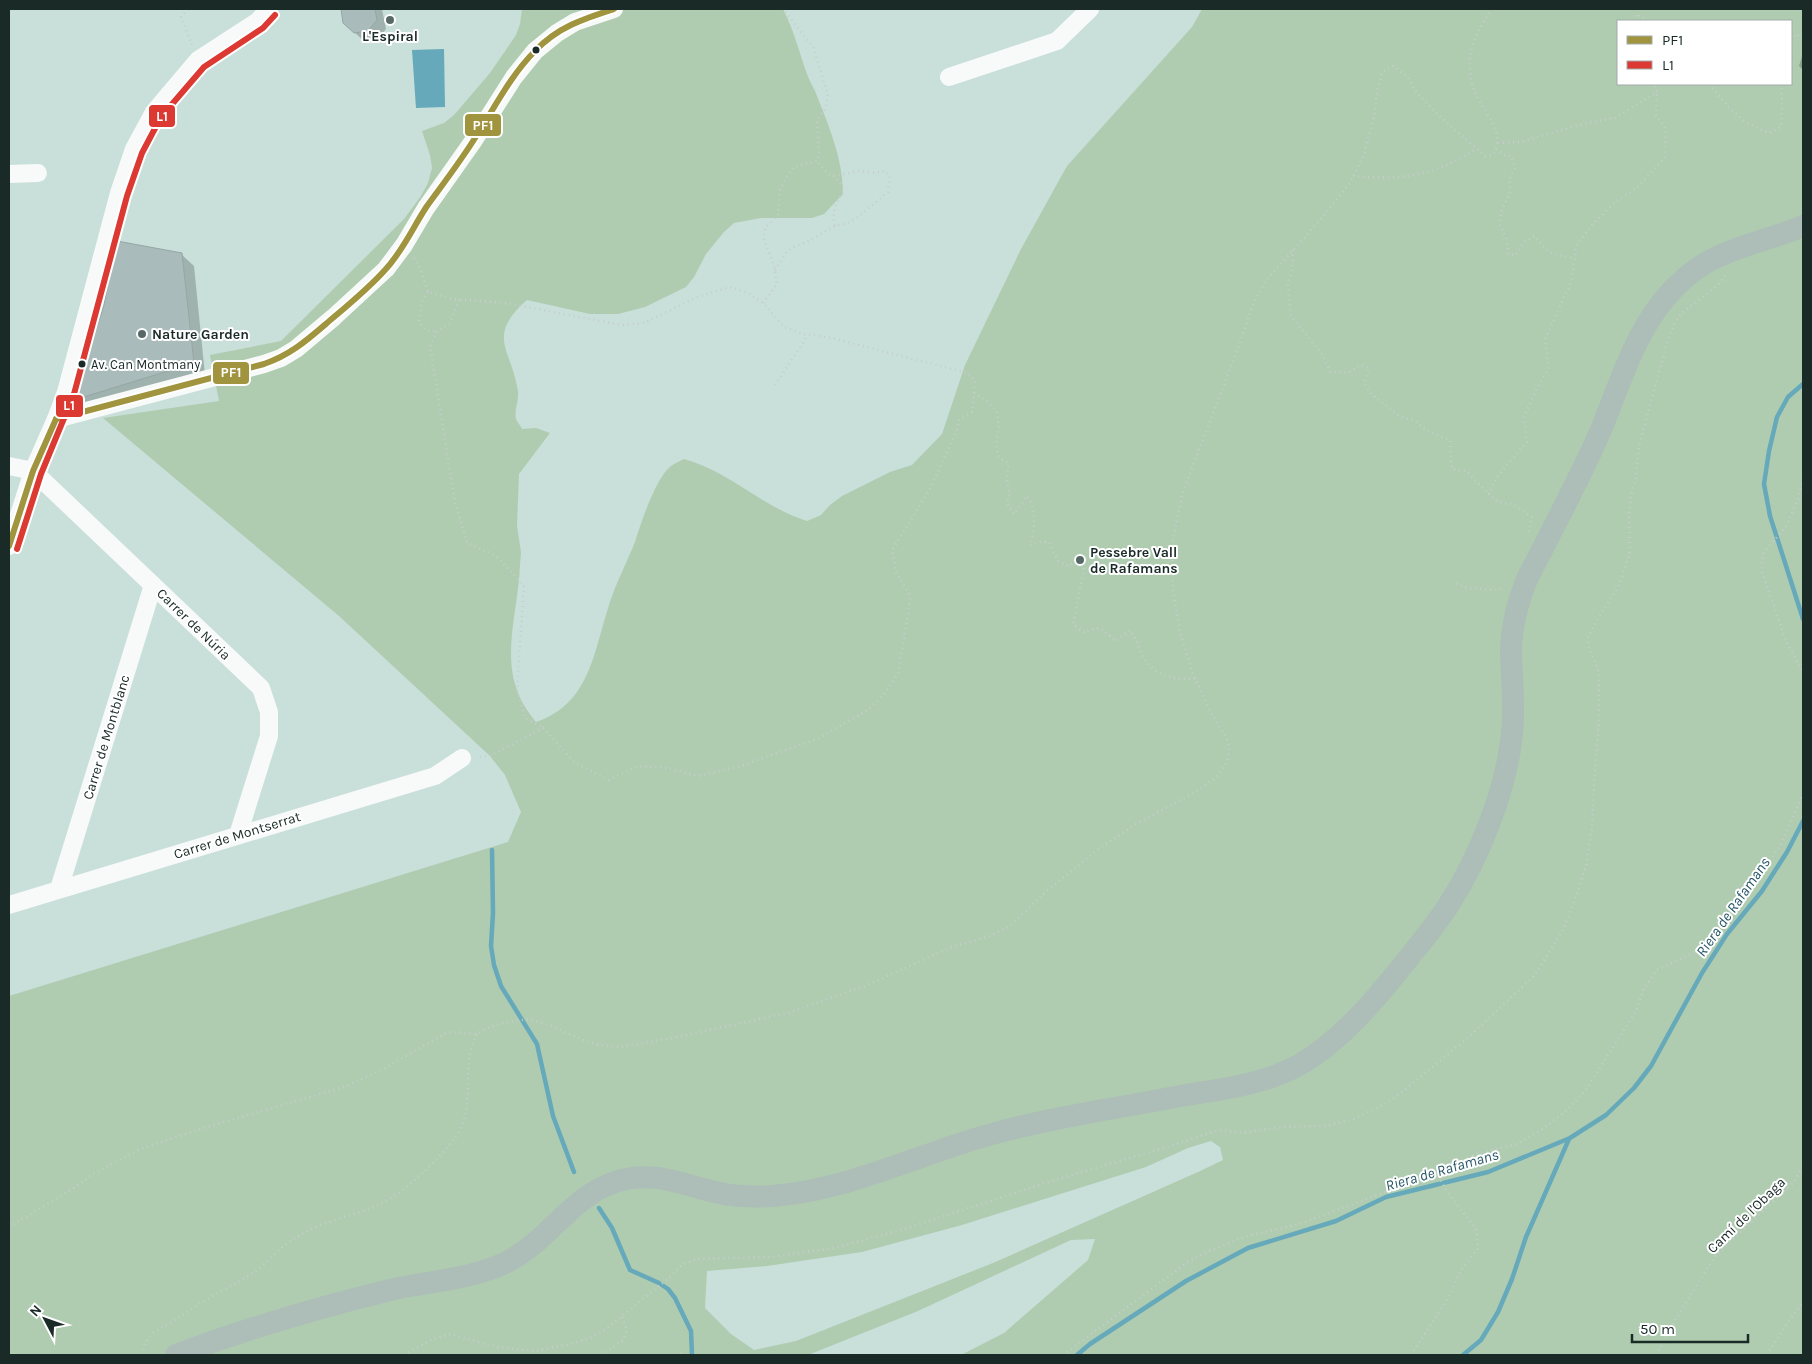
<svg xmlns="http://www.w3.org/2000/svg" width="1812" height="1364" viewBox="0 0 1812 1364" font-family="Karla,sans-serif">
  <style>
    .green { fill: #afccb1; fill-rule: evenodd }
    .water { fill: #65a9ba }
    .shadow { fill: #0003 }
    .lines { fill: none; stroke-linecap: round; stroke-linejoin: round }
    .stream { stroke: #65a9ba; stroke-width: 4.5 }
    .building { fill: #a9bbba; stroke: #95a7a5 }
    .path { stroke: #c7cdcc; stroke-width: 2.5; stroke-dasharray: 1 4; stroke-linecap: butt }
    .minor { stroke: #f7faf9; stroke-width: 18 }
    .major { stroke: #adbdb7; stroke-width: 22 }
    .bus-1-casing { stroke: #fff; stroke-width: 10 }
    .bus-2-casing { stroke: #fff; stroke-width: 10 }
    .bus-1 { stroke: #a0943f; stroke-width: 6 }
    .bus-2 { stroke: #db3931; stroke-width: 6 }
    .poi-dot { fill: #576966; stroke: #fff; stroke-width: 2 }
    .bus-dot { fill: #1a2a27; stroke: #fff; stroke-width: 2 }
    .labels { text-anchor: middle; stroke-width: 4; stroke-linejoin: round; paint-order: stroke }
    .bus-label { font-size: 13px; fill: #1a2a27; stroke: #fff; text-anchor: start }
    .poi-label { font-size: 14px; font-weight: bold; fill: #1a2a27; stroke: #fff; text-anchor: start }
    .street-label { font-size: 14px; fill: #1a2a27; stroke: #fff }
    .water-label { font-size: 15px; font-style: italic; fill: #275767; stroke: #fff }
    .line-badge { stroke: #fff; stroke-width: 2 }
    .badge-label { font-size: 14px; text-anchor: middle; font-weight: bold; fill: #fff }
  </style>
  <rect width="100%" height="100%" fill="#c9dfda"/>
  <path class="green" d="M522 9H783C794 30 799 52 807 74 809 80 812 85 815 91 828 124 843 158 843 194L824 214 812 218H761L734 223 724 232 706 254 694 277 686 287 645 307 618 314H590L527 300C485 337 512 349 518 392 519 400 514 411 516 419 517 422 521 426 522 429L536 428 550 433 519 474 517 526 521 552 520 565C518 621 493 672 536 722 591 704 594 649 610 602 617 581 627 562 635 542 641 523 655 479 671 466 675 463 680 461 684 459 729 471 762 507 807 521L821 515 830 505 842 496 890 472 912 465 942 434 965 365 1021 249 1067 166 1192 27 1202 9H1803V1355H961L1004 1333 1088 1260 1095 1239 1071 1240 918 1311 808 1355H9V996L508 842 521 812 505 775 490 756 339 616 103 418 219 401 210 355 281 341 404 219 421 196 428 183 432 168 430 155 422 131 444 123 454 115 490 73 516 35 520 24ZM1618 21H1791V84H1618ZM1211 1141 1220 1147 1223 1160 1198 1172 993 1263 796 1341 754 1350 731 1334 705 1308 707 1271 767 1266 862 1252 962 1225 1146 1167 1188 1148Z"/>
  <path class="water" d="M444 49 445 107 416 108 412 50Z"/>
  <g class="shadow">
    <path d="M342 9H382L386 29 377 40 364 41 344 23Z"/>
    <path d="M1803 53V70L1799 66Z"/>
    <path d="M181 254 194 266 205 375 88 412 76 399 105 305Z"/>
  </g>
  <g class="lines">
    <g class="stream">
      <path d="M1803 384 1788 397 1777 417 1769 451 1764 484 1770 516 1803 619"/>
      <path d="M492 850 493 913 491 946 494 965 501 986 537 1044 553 1116 574 1172"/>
      <path d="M599 1208 612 1228 630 1270 659 1283 668 1289 675 1298 691 1331 692 1355"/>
      <path d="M1077 1355 1090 1344 1186 1281 1248 1248 1336 1221 1386 1197 1488 1172 1570 1138 1606 1115 1634 1088 1651 1066 1702 973 1727 934 1762 891 1787 852 1803 821"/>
      <path d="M1463 1355 1481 1340 1498 1312 1512 1279 1526 1237 1569 1139"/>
    </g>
  </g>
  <g class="building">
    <path d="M341 9H375L377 20 368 31 354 33 343 23Z"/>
    <path d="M117 241 182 253 194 363 74 400 104 305Z"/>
  </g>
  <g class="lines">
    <g class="path">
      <path d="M188 9 181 17 192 45"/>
      <path d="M1637 21 1636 14 1648 21"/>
      <path d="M1791 40 1797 34 1803 39"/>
      <path d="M1709 84 1728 107 1747 123 1769 133 1781 127 1782 101 1781 84"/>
      <path d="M1498 143 1521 142 1578 125 1615 118 1657 92 1654 84"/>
      <path d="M1496 149 1504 155 1511 156 1515 167 1509 181 1510 193 1502 210 1499 223 1506 238 1509 255H1516L1525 241 1535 236C1547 254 1553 254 1573 258"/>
      <path d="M833 176 843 185C843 201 829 204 835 226"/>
      <path d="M1353 176C1399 181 1437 175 1476 149"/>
      <path d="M1293 250 1292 268 1288 285 1291 316 1322 354 1330 372 1348 373 1360 365 1369 368 1364 383 1371 394 1401 417 1414 420 1427 431 1450 440 1452 469 1466 471 1489 494"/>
      <path d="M414 258 420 268 428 292 452 299 506 303 622 325 644 323 695 298 730 287 748 293 757 299 765 305 784 327 804 334 832 338 968 373 975 381 972 412 959 420 957 430 930 489 892 550 896 572 910 596 909 609 898 674 884 694 868 710 819 738 741 766 698 776 667 768 638 766 609 780 575 763 543 728 490 756 477 757"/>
      <path d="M775 270 787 252 795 246 807 242 835 226 848 223 858 217 888 192 890 176 885 171 874 173 860 171 833 176 828 174 817 161"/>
      <path d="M428 292 422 301 419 322 426 330 437 332"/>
      <path d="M459 300 450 323 437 332 430 346 455 502 467 543 495 555 524 585 517 688 525 718 542 727"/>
      <path d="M763 303 777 284 774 266 763 237 766 227 778 215 780 190 785 180 793 167 817 161 819 153 817 120 826 108 828 95 813 47 783 9"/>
      <path d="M775 385 808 335"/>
      <path d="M974 393 987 401 997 411 999 427 996 444 998 456 1009 464C1007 473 1005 483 1010 492L1007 503 1014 514 1027 496C1037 509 1035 529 1030 545L1040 542H1049L1058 561 1068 566 1076 562 1084 569 1073 624 1085 633 1093 629 1100 628 1116 641 1130 630C1137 639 1138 649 1144 658 1154 676 1175 680 1195 679"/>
      <path d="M1803 479 1798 499 1786 527 1764 552 1761 569 1786 641 1803 672"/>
      <path d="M1529 532 1532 517 1513 504 1498 502 1489 494 1496 478 1527 442 1524 417 1537 388 1549 367 1545 340 1572 279 1576 246 1592 225 1615 202 1638 187 1665 157 1666 129 1656 115 1657 92"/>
      <path d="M1456 584 1468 588 1499 590 1503 586"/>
      <path d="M9 1227 72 1189 93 1174 140 1149 194 1131 347 1086 387 1067 446 1033 456 1032 477 1034 485 1029 503 1023 529 1019 549 1025 585 1041 599 1045 620 1047 673 1038 788 1013 865 986 952 947 990 936 1010 926 1043 894 1100 848 1136 824 1192 794 1218 776 1227 762 1229 749 1227 739 1211 713 1193 674 1180 632 1173 590 1172 545 1183 491 1238 348 1252 306 1265 282 1326 213 1350 183 1364 154 1375 112 1377 92 1382 72 1393 66 1408 77 1415 90 1436 113 1485 156 1492 155C1508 134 1483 112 1475 92 1471 84 1470 72 1470 62 1470 42 1482 25 1491 9"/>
      <path d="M142 1355 148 1338 153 1333C172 1322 189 1310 208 1299 224 1289 242 1281 257 1270 270 1260 281 1246 295 1238 319 1222 350 1217 376 1206 402 1195 440 1159 456 1136 478 1104 459 1068 477 1034"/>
      <path d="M404 1355 433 1339 449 1334 497 1347 536 1351 570 1344 590 1338 605 1330 670 1277 683 1264 696 1259 770 1257 834 1248 908 1228 1045 1183 1167 1147 1212 1132 1222 1130 1241 1133 1280 1127 1326 1126 1354 1119 1387 1103 1407 1088 1469 1037 1535 975 1564 928 1577 894 1586 866 1592 827 1595 770 1599 720V673L1588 645V638L1593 627 1618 587 1628 559 1630 550 1629 511 1632 490 1636 478 1639 446 1668 339C1671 330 1675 321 1681 314 1696 300 1715 292 1726 274"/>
      <path d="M601 1355 622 1341 627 1330 622 1316"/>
      <path d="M676 1355 680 1353 686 1355"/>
      <path d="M1063 1355 1188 1262 1209 1251 1247 1236 1299 1224 1437 1173 1478 1153 1517 1144 1544 1128 1566 1111 1585 1091 1636 1011 1644 988 1657 970 1699 950 1717 930 1742 900 1782 843 1803 794"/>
      <path d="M1411 1355 1448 1298 1461 1270 1478 1249 1476 1229 1446 1190 1437 1174"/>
      <path d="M1656 1355 1677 1317 1715 1256 1794 1182 1803 1166"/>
      <path d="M1767 1355 1788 1322 1803 1302"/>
    </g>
    <g class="minor">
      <path d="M949 77 1057 41 1090 9"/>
      <path d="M9 174 38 173"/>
      <path d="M56 419 264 364 281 358 296 349 334 317 386 269 404 245 426 208 474 140 514 77 535 51 557 33 575 22 614 9"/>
      <path d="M9 466 33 471 261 688 269 712V736L238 835"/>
      <path d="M9 546 33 471 56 419 66 392 119 193 134 149 154 112 198 60 258 21 269 9"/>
      <path d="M59 889 153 585"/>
      <path d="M9 905 435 776 462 758"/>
    </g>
    <path class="major" d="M176 1355C248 1328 320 1307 394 1289 431 1281 471 1279 505 1263 551 1241 573 1190 626 1179 659 1172 689 1187 720 1193 737 1197 755 1197 773 1196 849 1190 919 1154 992 1134 1054 1117 1118 1108 1181 1096 1221 1089 1263 1085 1299 1065 1342 1041 1381 993 1411 955 1424 939 1437 923 1448 906 1479 858 1506 791 1512 734 1515 705 1511 676 1511 647 1512 623 1518 601 1527 579 1552 530 1578 482 1600 432 1626 370 1642 303 1704 264 1734 246 1771 240 1803 226"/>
    <defs>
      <g id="bus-1">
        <path d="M56 419 264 364C290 355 306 341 327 323 347 306 368 289 385 270 403 251 413 227 427 206 443 184 460 162 475 138 494 109 510 76 535 51 558 27 583 19 614 9"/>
        <path d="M9 546 33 471 56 419"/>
      </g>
      <path id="bus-2" d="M17 549 41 474 74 394 127 196 142 153 161 117 204 67 263 28 275 15"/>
    </defs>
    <use href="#bus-1" class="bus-1-casing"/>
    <use href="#bus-2" class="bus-2-casing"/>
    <use href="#bus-1" class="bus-1"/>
    <use href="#bus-2" class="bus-2"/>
  </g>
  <g class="poi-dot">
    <circle cx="390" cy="20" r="5"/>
    <circle cx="142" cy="334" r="5"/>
    <circle cx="1080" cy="560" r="5"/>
  </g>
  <g class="bus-dot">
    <circle cx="536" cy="50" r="4.5"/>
    <circle cx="82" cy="364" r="4.5"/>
  </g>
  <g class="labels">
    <g class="bus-label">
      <text x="91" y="369">Av. Can Montmany</text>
    </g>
    <g class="poi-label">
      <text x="390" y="41" text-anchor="middle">L'Espiral</text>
      <text x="152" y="339">Nature Garden</text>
      <text x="1090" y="557">Pessebre Vall<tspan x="1090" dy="16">de Rafamans</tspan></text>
    </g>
    <g class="street-label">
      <text transform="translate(194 624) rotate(44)" y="5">Carrer de Núria</text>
      <text transform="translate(106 737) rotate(-73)" y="5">Carrer de Montblanc</text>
      <text transform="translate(237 835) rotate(-17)" y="5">Carrer de Montserrat</text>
      <text transform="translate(1746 1215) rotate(-44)" y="5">Camí de l'Obaga</text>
    </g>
    <g class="water-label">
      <text transform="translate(1733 907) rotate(-55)" y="5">Riera de Rafamans</text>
      <text transform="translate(1442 1170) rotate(-16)" y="5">Riera de Rafamans</text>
    </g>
  </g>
  <g class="line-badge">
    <rect x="148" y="104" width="28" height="24" rx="5" fill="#db3931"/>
    <rect x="464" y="113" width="38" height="24" rx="5" fill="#a0943f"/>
    <rect x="212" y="361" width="38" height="24" rx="5" fill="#a0943f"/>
    <rect x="55" y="394" width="29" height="24" rx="5" fill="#db3931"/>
  </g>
  <g class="badge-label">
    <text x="162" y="121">L1</text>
    <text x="483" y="130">PF1</text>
    <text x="231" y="377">PF1</text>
    <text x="69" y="410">L1</text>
  </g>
  <rect width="1812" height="1364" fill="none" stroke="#1a2a27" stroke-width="20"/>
  <rect x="1617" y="20" width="175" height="65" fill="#ffffff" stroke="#a3aaa9"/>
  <rect x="1627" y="36" width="25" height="8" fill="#a0943f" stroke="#a3aaa9"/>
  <text x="1662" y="45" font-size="15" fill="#1a2a27">PF1</text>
  <rect x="1627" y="61" width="25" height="8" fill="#db3931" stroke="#a3aaa9"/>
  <text x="1662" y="70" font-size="15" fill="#1a2a27">L1</text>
  <g transform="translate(45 1319) rotate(311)" stroke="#ffffff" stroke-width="4" paint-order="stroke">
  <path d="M0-4L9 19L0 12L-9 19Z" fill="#1a2a27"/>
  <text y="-8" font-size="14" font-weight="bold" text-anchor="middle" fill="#1a2a27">N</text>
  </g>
  <path d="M1632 1334v8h116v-8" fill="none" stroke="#1a2a27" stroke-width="2.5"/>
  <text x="1640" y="1334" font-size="15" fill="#1a2a27" stroke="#ffffff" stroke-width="4" paint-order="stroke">50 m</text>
</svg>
